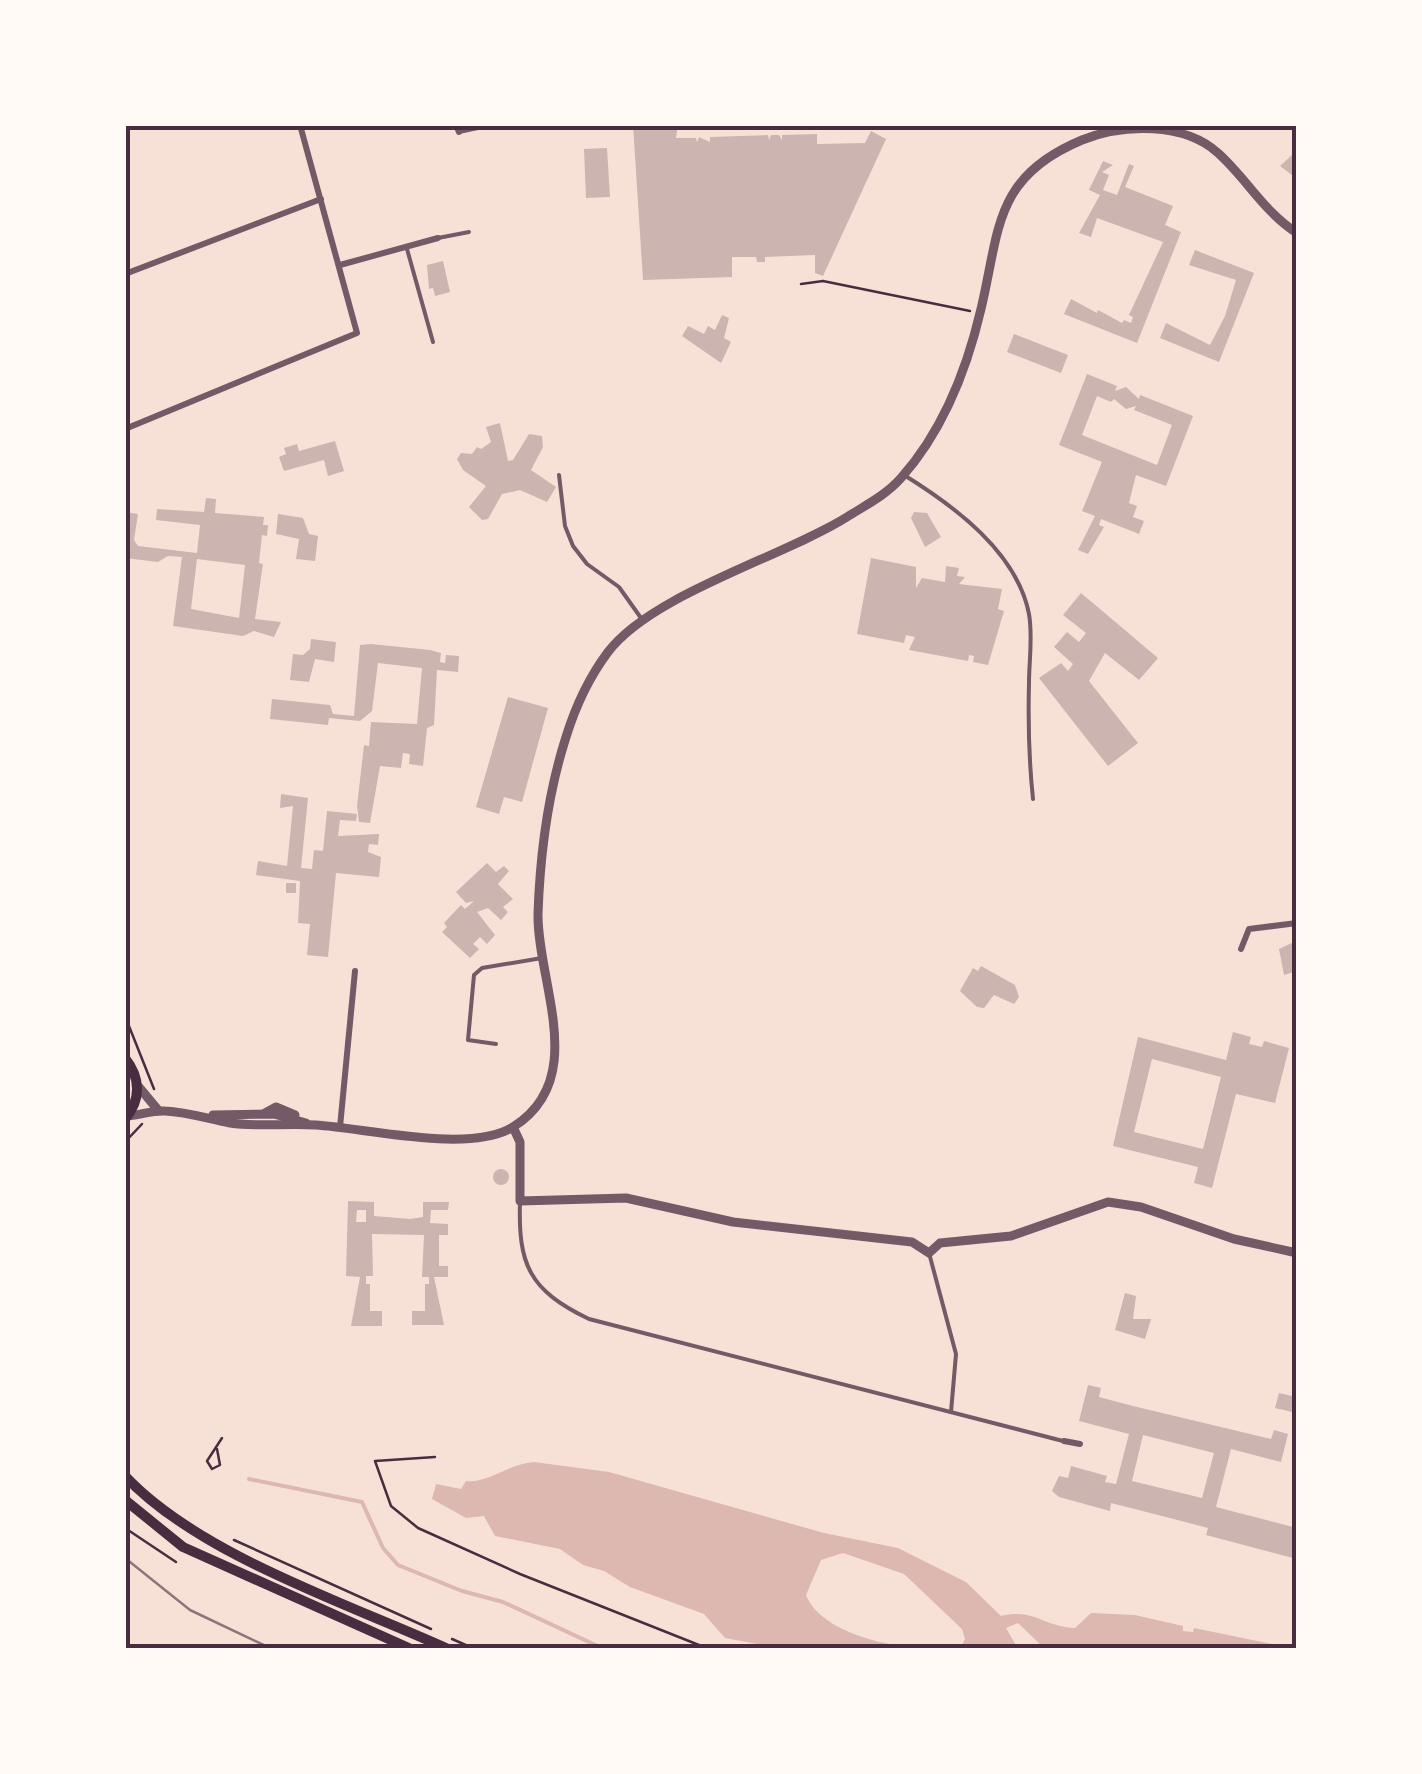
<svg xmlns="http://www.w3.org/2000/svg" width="1422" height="1774" viewBox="0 0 1422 1774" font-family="'Playfair Display',serif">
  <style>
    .water { fill: #dcb8b0; fill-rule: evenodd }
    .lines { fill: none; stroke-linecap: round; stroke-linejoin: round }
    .stream { stroke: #dcb8b0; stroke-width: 4 }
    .building { fill: #ccb4b1; fill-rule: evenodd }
    .path { stroke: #4a2c40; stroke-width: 2.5 }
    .service { stroke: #755966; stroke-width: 4 }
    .minor { stroke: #755966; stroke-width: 6 }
    .tertiary { stroke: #755966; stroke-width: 9 }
    .primary { stroke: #4a2c40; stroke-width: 10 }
    .tram { stroke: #8f747c; stroke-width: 2.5 }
    .neatline { fill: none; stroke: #4a2c40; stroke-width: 4 }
  </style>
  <rect width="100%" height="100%" fill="#f7e1d7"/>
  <path class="water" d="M534 1462 609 1472 824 1533 898 1548 966 1582 1001 1616C1034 1608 1044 1627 1075 1628L1091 1613 1135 1615 1183 1626V1631L1193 1632 1194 1628 1297 1649H1045L1018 1623 1006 1628 1018 1649H785L725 1638 704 1614 630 1587 604 1571 583 1565 560 1549 495 1536 484 1516 466 1518 432 1499 436 1484 461 1489 466 1481C486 1484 508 1464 534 1462ZM843 1553 904 1574 962 1629 965 1639 961 1647C918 1654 824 1640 806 1595L821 1560Z"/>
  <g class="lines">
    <path class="stream" d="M249 1479 362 1502 383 1548 398 1565 462 1591 503 1602 604 1649"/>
  </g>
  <g class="building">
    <path d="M633 125H678L676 138H696L697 142 699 137 710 142V137L768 135 769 140 771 135H779L782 140V135L817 134V144L865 143 871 131 886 139 823 276 815 273V255L765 257V262H757L756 257H732V277L643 280Z"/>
    <path d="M607 148 610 197 586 198 584 149Z"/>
    <path d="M1292 155 1297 160V179L1280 166Z"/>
    <path d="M1103 161 1113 165 1102 172 1109 175 1103 190 1117 195 1129 164 1134 166 1125 187 1173 206 1165 225 1181 232 1137 343 1064 314 1071 299 1097 313 1098 310 1122 323 1124 320 1131 323 1133 317 1129 315 1163 242 1097 218 1091 237 1079 233 1100 195 1089 190Z"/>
    <path d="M1195 250 1254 273 1219 362 1160 338 1166 323 1210 345 1225 316 1236 280 1189 265Z"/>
    <path d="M443 261 450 292 435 296 433 288 429 289 427 265Z"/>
    <path d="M722 315 729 318 724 338 731 342 721 363 682 336 688 326 704 334 708 326 715 330Z"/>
    <path d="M1014 334 1068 355 1061 373 1007 352Z"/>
    <path d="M1087 374 1117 386 1115 391 1126 387 1139 399 1140 395 1193 416 1166 486 1136 475 1129 503 1137 506 1133 517 1144 521 1139 534 1101 519 1099 525 1104 527 1088 554 1078 550 1095 516 1082 511 1102 462 1059 445ZM1097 396 1111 402 1114 399 1126 409 1136 406 1134 410 1172 425 1157 465 1082 435Z"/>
    <path d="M500 423 508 461 513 460 529 434 542 436 543 447 531 470 556 487 547 502 520 490 502 494 488 519 482 520 469 507 486 486 463 470 457 459 461 453 472 454 477 447 481 449 491 442 486 427Z"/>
    <path d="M335 441 344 471 328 476 324 460 284 471 279 457 286 454 284 448 297 444 299 451Z"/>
    <path d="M206 498 216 499 215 513 264 517 263 525H268L267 536 262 535 259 563 263 564 255 619 281 622 274 637 254 631 243 636 173 626 182 557 168 556 158 562 125 558V512L138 514 134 540 138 546 197 553 200 525 156 520 157 509 204 512ZM197 559 245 565 239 618 191 609Z"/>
    <path d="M914 512 927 513 941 537 925 547 911 518Z"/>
    <path d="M278 514 303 518 309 534 318 536 315 561 296 559 299 539 276 534Z"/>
    <path d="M871 558 916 567V588L922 578 945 582 946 566 959 568 957 576 965 577 959 584 1002 589 998 609 1004 611 988 665 973 662 974 656 969 655 968 661 909 650 915 637 906 635 904 643 857 634Z"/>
    <path d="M1081 593 1158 658 1139 680 1105 653 1089 681 1138 743 1108 766 1039 678 1061 663 1068 671 1073 664 1054 647 1067 632 1079 642 1086 633 1063 615Z"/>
    <path d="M311 639 336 642 334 662 315 659 309 682 290 680 293 654 303 655 310 649Z"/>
    <path d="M371 644 430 650 441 653 440 662 445 663 446 655 459 656 458 672 437 670 434 725 427 728 423 766 409 764 410 754 403 753 401 768 380 766 370 823 359 822 357 806 364 745 369 746 371 722 417 724 422 668 378 663 372 711 360 721 329 718 328 725 270 719 272 699 330 705 333 714 354 716 360 645Z"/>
    <path d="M508 697 548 708 522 802 504 797 499 814 476 807Z"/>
    <path d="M281 794 308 798 301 868 312 869 314 850 323 851 327 811 357 814 356 821 340 820 338 836 379 834 378 845 369 844 368 852 381 857 379 877 336 873 328 957 307 955 310 924 298 923 300 881 256 875 258 861 287 866 293 806 280 808Z"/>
    <path d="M487 863 496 872 504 866 509 871 498 884 513 899 503 907 508 912 501 920 488 908 477 912 495 935 487 944 480 937 473 944 479 949 470 958 442 932 447 927 444 923 461 905 465 909 474 901 466 903 456 892Z"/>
    <rect x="286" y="883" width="10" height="10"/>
    <path d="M1296 941 1297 971 1284 975 1279 949Z"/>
    <path d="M981 966 1015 985 1019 997 1014 1004 994 995 984 1008 977 1007 960 991 973 968 978 971Z"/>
    <path d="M1233 1032 1251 1037 1249 1044 1262 1047 1264 1041 1289 1048 1275 1103 1236 1094 1212 1188 1194 1183 1198 1167 1113 1146 1138 1037 1226 1060ZM1152 1059 1221 1077 1203 1149 1134 1132Z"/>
    <circle cx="501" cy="1177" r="8"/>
    <path d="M348 1201 374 1202V1216L410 1219 423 1217V1202H449L448 1210H431L430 1223 448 1224V1235H439V1266H448V1277H434L444 1325H412V1311H425V1284H429V1277H422L424 1235 372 1234 373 1276H366V1284H370V1311H382V1326H351L360 1277 346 1276ZM357 1210H366V1222H356Z"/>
    <path d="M1125 1293 1136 1296 1133 1319H1151L1145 1339 1115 1330Z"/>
    <path d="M1088 1385 1101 1388 1099 1397 1133 1406 1271 1439 1274 1430 1288 1434 1281 1462 1231 1449 1216 1507 1297 1528V1559L1206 1535 1208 1528 1166 1517 1111 1503 1110 1511 1059 1497 1052 1491 1059 1476 1068 1478 1071 1466 1107 1476 1105 1482 1116 1484 1129 1434 1079 1421ZM1143 1435 1214 1453 1202 1498 1132 1481Z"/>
    <path d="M1279 1393 1297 1397V1413L1275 1408Z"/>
  </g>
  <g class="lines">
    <g class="path">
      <path d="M801 284 823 281 970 311"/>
      <path d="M125 1016 154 1089"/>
      <path d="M125 1142 142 1124"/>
      <path d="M217 1449 220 1465 212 1469 207 1461 222 1438"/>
      <path d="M435 1457 375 1461 391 1506 418 1528 520 1574 709 1649"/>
      <path d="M125 1528 176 1562"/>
      <path d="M234 1540 431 1629"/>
      <path d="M452 1639 475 1649"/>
    </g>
    <g class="service">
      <path d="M459 132 492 125"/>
      <path d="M438 238 469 232"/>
      <path d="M407 249 433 342"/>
      <path d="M559 475 565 526 573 546 587 564 619 587 641 618"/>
      <path d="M904 475C954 506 1017 552 1029 614 1033 637 1029 661 1029 683 1028 721 1029 761 1033 799"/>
      <path d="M496 1044 468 1040 474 975 482 968 542 958"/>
      <path d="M520 1201C518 1265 529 1290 589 1319L1063 1441"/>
      <path d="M929 1253 956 1354 951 1412"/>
    </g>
    <g class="minor">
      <path d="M456 125 459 132"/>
      <path d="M340 265 438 238"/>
      <path d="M125 274 321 199"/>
      <path d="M125 429 357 333 300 125"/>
      <path d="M1241 949 1249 929 1297 923"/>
      <path d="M340 1127 355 971"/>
      <path d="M1064 1441 1080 1444"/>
    </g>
    <g class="tertiary">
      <path d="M138 1086 158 1110"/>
      <path d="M265 1113 276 1107 295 1115"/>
      <path d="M213 1115 274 1114 306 1123"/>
      <path d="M128 1116C141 1115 153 1110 165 1111 188 1112 208 1119 230 1123 259 1127 288 1123 316 1125 365 1128 471 1154 513 1127 590 1079 537 982 538 914 540 855 548 793 566 737 575 708 590 676 608 652 652 594 783 557 847 517 866 505 886 495 901 478 942 432 967 369 981 309 1000 230 993 177 1082 140 1123 124 1184 122 1218 153 1247 179 1263 211 1297 233"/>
      <path d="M513 1127 520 1142V1201L626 1198 733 1222 912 1242 929 1253 940 1243 1011 1236 1108 1202 1141 1207 1234 1239 1297 1253"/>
    </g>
    <g class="primary">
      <path d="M125 1058C141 1078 141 1100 125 1119"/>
      <path d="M125 1476C199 1555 349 1604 448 1649"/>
      <path d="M125 1500 183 1547 411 1649"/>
    </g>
    <path class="tram" d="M125 1558 190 1610 272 1649"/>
  </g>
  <rect width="1422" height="1774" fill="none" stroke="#fffaf5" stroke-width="255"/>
  <rect x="128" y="128" width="1166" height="1518" class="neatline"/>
</svg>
